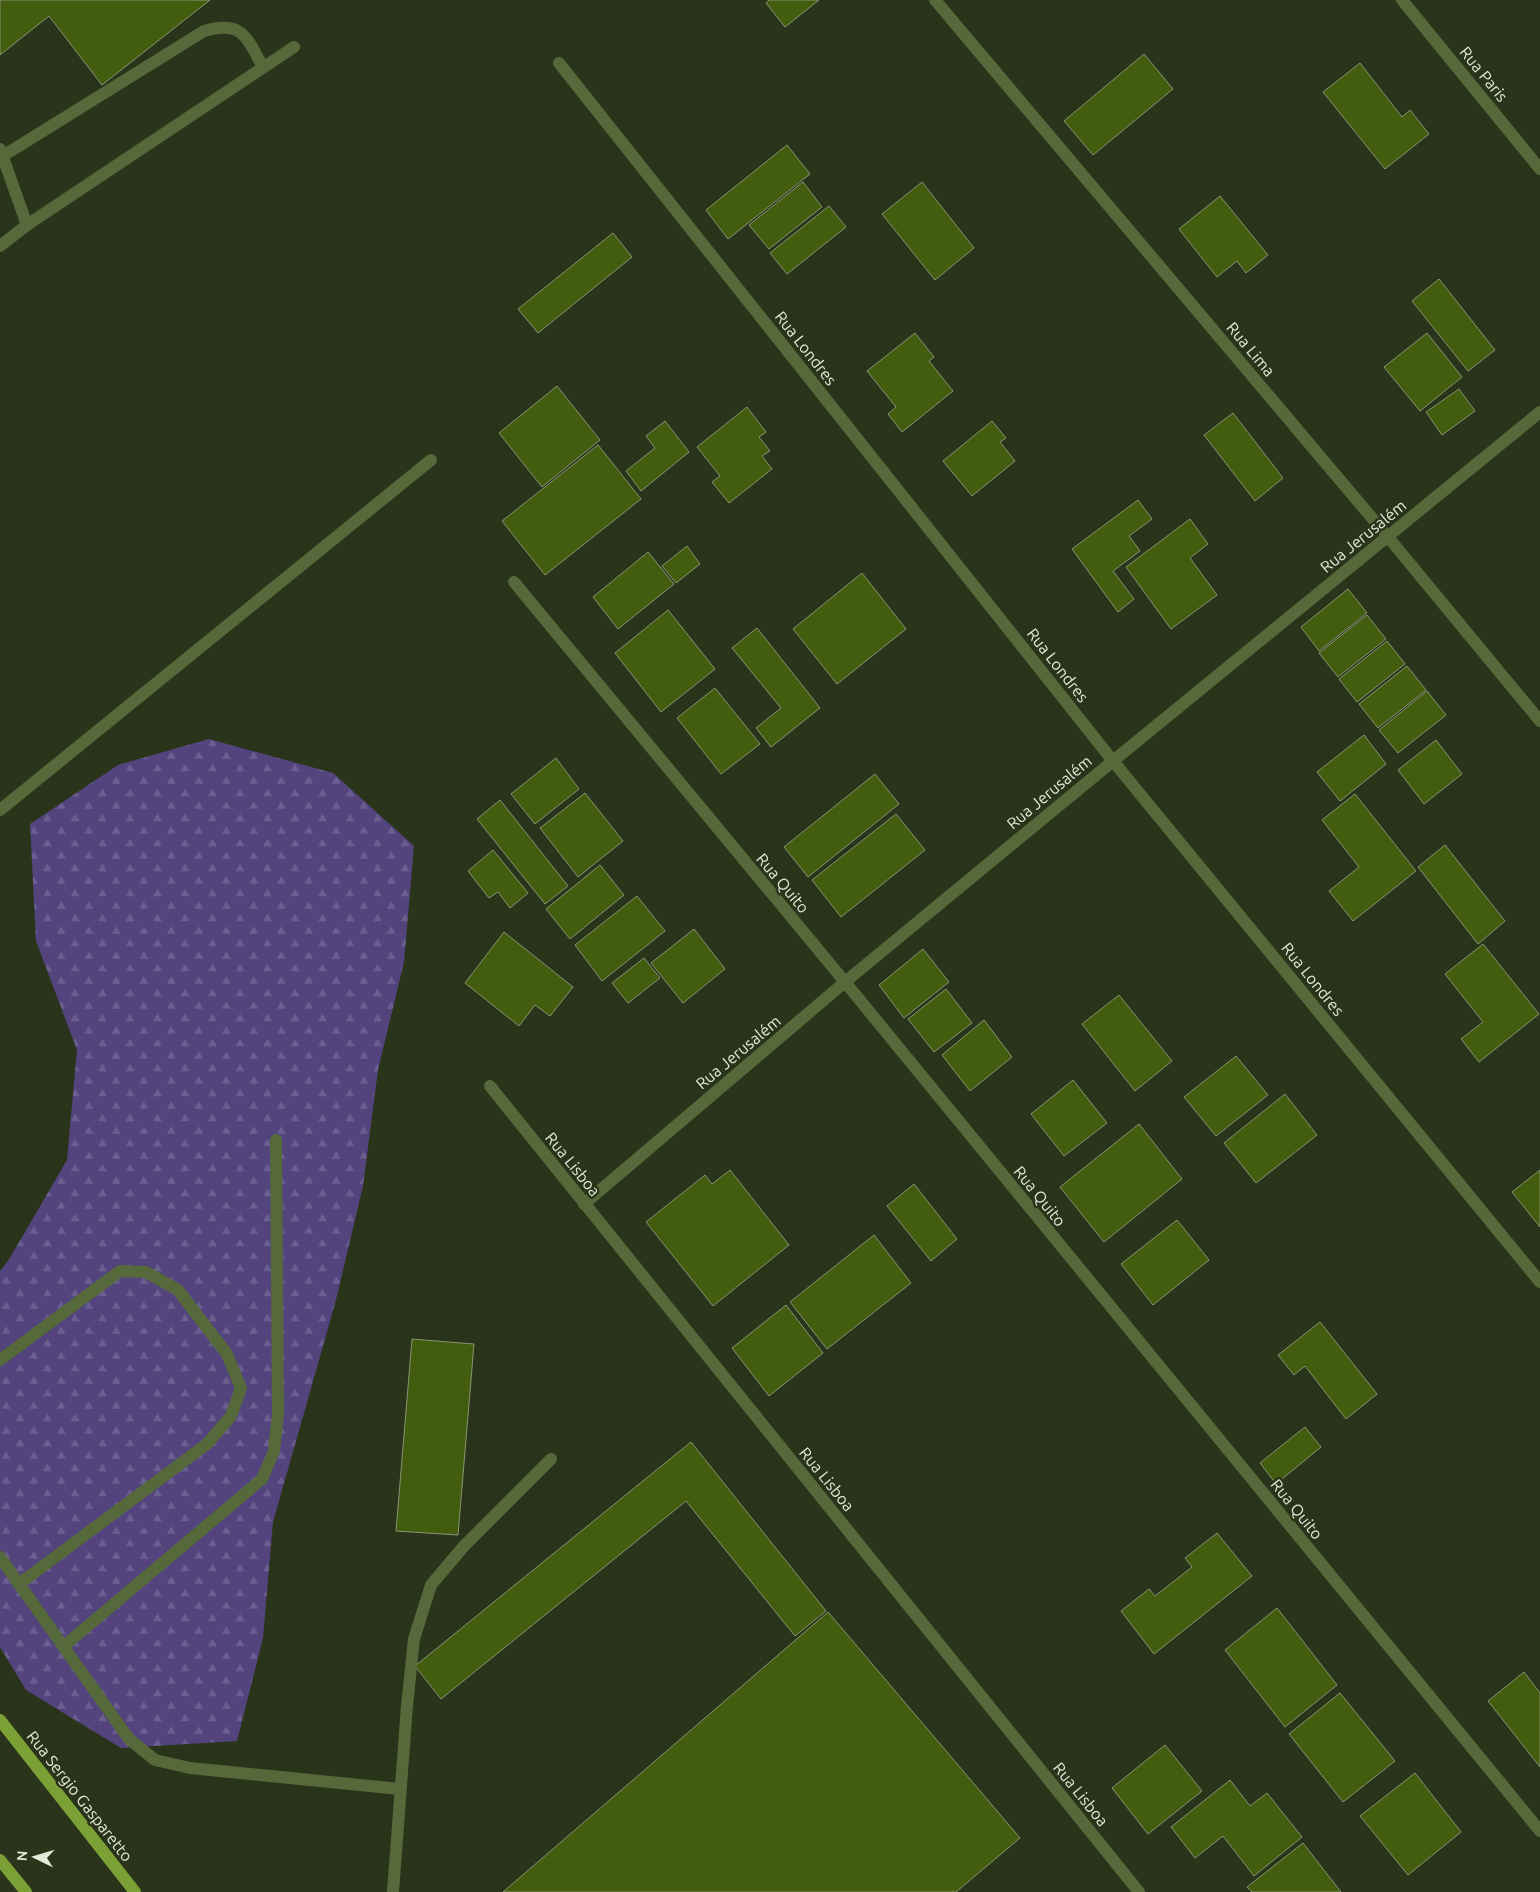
<svg xmlns="http://www.w3.org/2000/svg" width="1540" height="1892" viewBox="0 0 1540 1892" font-family="Ubuntu,sans-serif">
  <style>
    .forest { fill: url(#forest-firs) }
    .building { fill: #435d0f; stroke: #879476 }
    .lines { fill: none; stroke-linecap: round; stroke-linejoin: round }
    .minor { stroke: #56693a; stroke-width: 12 }
    .major { stroke: #7ba036; stroke-width: 12 }
    .labels { text-anchor: middle; stroke-width: 5; stroke-linejoin: round; paint-order: stroke }
    .street-label { font-size: 16px; fill: #e2e9d9; stroke: #2a341b }
  </style>
  <defs>
    <pattern id="forest-firs" width="22" height="20" patternUnits="userSpaceOnUse" patternTransform="scale(1.25)"><rect width="22" height="20" fill="#53447e"/><path d="M5 1l3.5 6h-7zM16 11l3.5 6h-7z" fill="#6b5f90"/></pattern>
  </defs>
  <rect width="100%" height="100%" fill="#2a341b"/>
  <path class="forest" d="M209 739 333 773 414 846 404 962 378 1070 363 1186 336 1300 273 1522 263 1638 237 1741 121 1748 26 1690 0 1647V1271L8 1261 67 1160 77 1050 36 941 30 824 118 765Z"/>
  <g class="building">
    <path d="M0 0H210L102 85 49 16 0 55Z"/>
    <path d="M769 0H819L785 27 766 3Z"/>
    <path d="M1144 54 1173 89 1093 155 1064 121Z"/>
    <path d="M1360 63 1402 117 1410 110 1429 134 1385 169 1323 92Z"/>
    <path d="M787 145 810 174 728 239 706 210Z"/>
    <path d="M803 182 822 207 769 249 749 225Z"/>
    <path d="M922 182 974 248 935 280 882 214Z"/>
    <path d="M1220 196 1268 255 1246 273 1237 261 1217 277 1179 229Z"/>
    <path d="M829 206 846 227 787 274 770 253Z"/>
    <path d="M613 233 632 257 538 333 518 309Z"/>
    <path d="M1439 279 1495 350 1468 371 1412 301Z"/>
    <path d="M915 333 934 357 929 361 953 391 902 432 888 414 896 407 867 371Z"/>
    <path d="M1427 333 1462 377 1420 411 1384 367Z"/>
    <path d="M557 386 600 440 542 487 499 433Z"/>
    <path d="M1459 389 1475 411 1442 435 1426 412Z"/>
    <path d="M747 407 766 432 759 437 770 451 762 456 772 469 729 503 712 482 720 476 697 447Z"/>
    <path d="M1233 413 1283 478 1255 501 1204 435Z"/>
    <path d="M665 421 689 452 641 491 626 471 655 448 646 436Z"/>
    <path d="M992 421 1006 438 1000 442 1015 461 972 496 943 461Z"/>
    <path d="M598 445 641 499 545 575 502 521Z"/>
    <path d="M1138 500 1152 519 1129 536 1140 551 1113 571 1134 599 1118 612 1072 549Z"/>
    <path d="M1190 519 1208 544 1190 558 1217 595 1171 629 1126 567Z"/>
    <path d="M687 546 700 564 676 583 662 566Z"/>
    <path d="M648 552 674 584 618 629 593 597Z"/>
    <path d="M862 573 906 629 837 684 793 629Z"/>
    <path d="M1348 589 1367 613 1319 651 1301 627Z"/>
    <path d="M668 610 715 669 661 712 615 653Z"/>
    <path d="M1367 615 1386 639 1338 677 1319 653Z"/>
    <path d="M757 628 820 708 771 747 756 728 781 708 732 648Z"/>
    <path d="M1387 641 1405 664 1357 702 1339 679Z"/>
    <path d="M1407 666 1426 690 1378 728 1359 704Z"/>
    <path d="M715 688 760 744 721 774 677 718Z"/>
    <path d="M1427 691 1446 715 1398 753 1379 730Z"/>
    <path d="M1364 735 1386 764 1340 801 1317 772Z"/>
    <path d="M1436 740 1462 774 1424 804 1398 770Z"/>
    <path d="M556 758 579 789 535 824 511 794Z"/>
    <path d="M875 774 899 804 808 877 784 847Z"/>
    <path d="M585 793 623 841 578 877 540 828Z"/>
    <path d="M1355 794 1416 871 1353 921 1329 891 1359 867 1322 820Z"/>
    <path d="M500 800 568 886 545 904 477 819Z"/>
    <path d="M896 814 925 850 841 917 812 880Z"/>
    <path d="M1445 845 1505 921 1478 944 1418 867Z"/>
    <path d="M493 850 528 893 510 908 498 892 489 898 468 871Z"/>
    <path d="M600 865 624 895 570 939 546 909Z"/>
    <path d="M637 896 665 931 602 981 575 945Z"/>
    <path d="M694 929 725 969 683 1003 651 963Z"/>
    <path d="M504 932 573 987 550 1016 535 1005 519 1026 465 983Z"/>
    <path d="M1483 944 1539 1014 1479 1062 1461 1039 1483 1022 1445 974Z"/>
    <path d="M923 949 949 982 904 1018 879 985Z"/>
    <path d="M644 958 660 978 628 1003 612 983Z"/>
    <path d="M946 989 972 1023 934 1052 908 1019Z"/>
    <path d="M1119 995 1172 1061 1135 1091 1082 1024Z"/>
    <path d="M984 1020 1012 1057 970 1091 942 1055Z"/>
    <path d="M1236 1056 1268 1095 1216 1136 1184 1097Z"/>
    <path d="M1073 1080 1107 1123 1064 1156 1031 1114Z"/>
    <path d="M1285 1094 1317 1135 1256 1183 1224 1143Z"/>
    <path d="M1139 1124 1182 1179 1104 1242 1060 1187Z"/>
    <path d="M730 1170 789 1245 713 1306 646 1222 705 1175 712 1184Z"/>
    <path d="M1540 1170V1227L1512 1192Z"/>
    <path d="M914 1184 957 1239 931 1261 887 1206Z"/>
    <path d="M1177 1220 1209 1260 1153 1305 1121 1264Z"/>
    <path d="M874 1235 911 1283 827 1349 790 1302Z"/>
    <path d="M786 1305 823 1353 769 1396 732 1348Z"/>
    <path d="M1320 1322 1377 1394 1346 1419 1305 1366 1294 1375 1278 1355Z"/>
    <path d="M412 1339 474 1344 458 1535 396 1531Z"/>
    <path d="M1305 1427 1321 1447 1276 1484 1260 1463Z"/>
    <path d="M691 1442 826 1611 795 1636 686 1501 441 1699 415 1666Z"/>
    <path d="M1217 1533 1252 1576 1154 1654 1121 1611 1149 1589 1155 1596 1192 1567 1185 1558Z"/>
    <path d="M1277 1608 1337 1685 1285 1727 1225 1650Z"/>
    <path d="M828 1612 1020 1838 956 1892H503Z"/>
    <path d="M1524 1672 1540 1693V1767L1488 1701Z"/>
    <path d="M1340 1693 1395 1761 1343 1802 1289 1734Z"/>
    <path d="M1165 1745 1202 1791 1148 1834 1112 1788Z"/>
    <path d="M1415 1773 1461 1832 1408 1875 1360 1816Z"/>
    <path d="M1230 1780 1250 1806 1267 1793 1302 1837 1254 1876 1223 1836 1195 1858 1171 1827Z"/>
    <path d="M1303 1843 1341 1892H1252L1247 1887Z"/>
  </g>
  <g class="lines">
    <g class="minor">
      <path d="M935 0 1388 537 1540 721"/>
      <path d="M1402 0 1540 169"/>
      <path d="M559 63 1113 761 1540 1282"/>
      <path d="M0 149 27 225"/>
      <path d="M3 156 204 31C243 20 246 37 263 67"/>
      <path d="M0 246 27 225 294 47"/>
      <path d="M514 582 845 982 1540 1831"/>
      <path d="M0 810 431 460"/>
      <path d="M490 1086 1139 1892"/>
      <path d="M584 1204 845 982 1113 761 1540 412"/>
      <path d="M0 1360 120 1271 146 1272 178 1290 227 1354 241 1388 231 1416 207 1444 19 1584"/>
      <path d="M0 1557 129 1739 155 1760 190 1768 400 1789"/>
      <path d="M64 1646 262 1479 274 1451 278 1413 276 1140"/>
      <path d="M393 1892 407 1706 414 1639 431 1585 464 1546 551 1459"/>
    </g>
    <g class="major">
      <path d="M0 1720 135 1892"/>
      <path d="M0 1860 26 1892"/>
    </g>
  </g>
  <g class="labels">
    <g class="street-label">
      <text transform="translate(1484 74) rotate(51)" y="6">Rua Paris</text>
      <text transform="translate(806 348) rotate(52)" y="6">Rua Londres</text>
      <text transform="translate(1251 349) rotate(50)" y="6">Rua Lima</text>
      <text transform="translate(1363 536) rotate(-39)" y="6">Rua Jerusalém</text>
      <text transform="translate(1058 665) rotate(52)" y="6">Rua Londres</text>
      <text transform="translate(1049 792) rotate(-40)" y="6">Rua Jerusalém</text>
      <text transform="translate(783 883) rotate(50)" y="6">Rua Quito</text>
      <text transform="translate(1313 979) rotate(51)" y="6">Rua Londres</text>
      <text transform="translate(738 1052) rotate(-40)" y="6">Rua Jerusalém</text>
      <text transform="translate(573 1164) rotate(51)" y="6">Rua Lisboa</text>
      <text transform="translate(1040 1196) rotate(51)" y="6">Rua Quito</text>
      <text transform="translate(827 1479) rotate(51)" y="6">Rua Lisboa</text>
      <text transform="translate(1297 1509) rotate(51)" y="6">Rua Quito</text>
      <text transform="translate(1081 1794) rotate(51)" y="6">Rua Lisboa</text>
      <text transform="translate(80 1796) rotate(52)" y="6">Rua Sergio Gasparetto</text>
    </g>
  </g>
  <g transform="translate(35 1857) rotate(275)" stroke="#2a341b" stroke-width="4" paint-order="stroke">
  <path d="M0-4L9 19L0 12L-9 19Z" fill="#e2e9d9"/>
  <text y="-8" font-size="14" font-weight="bold" text-anchor="middle" fill="#e2e9d9">N</text>
  </g>
</svg>
